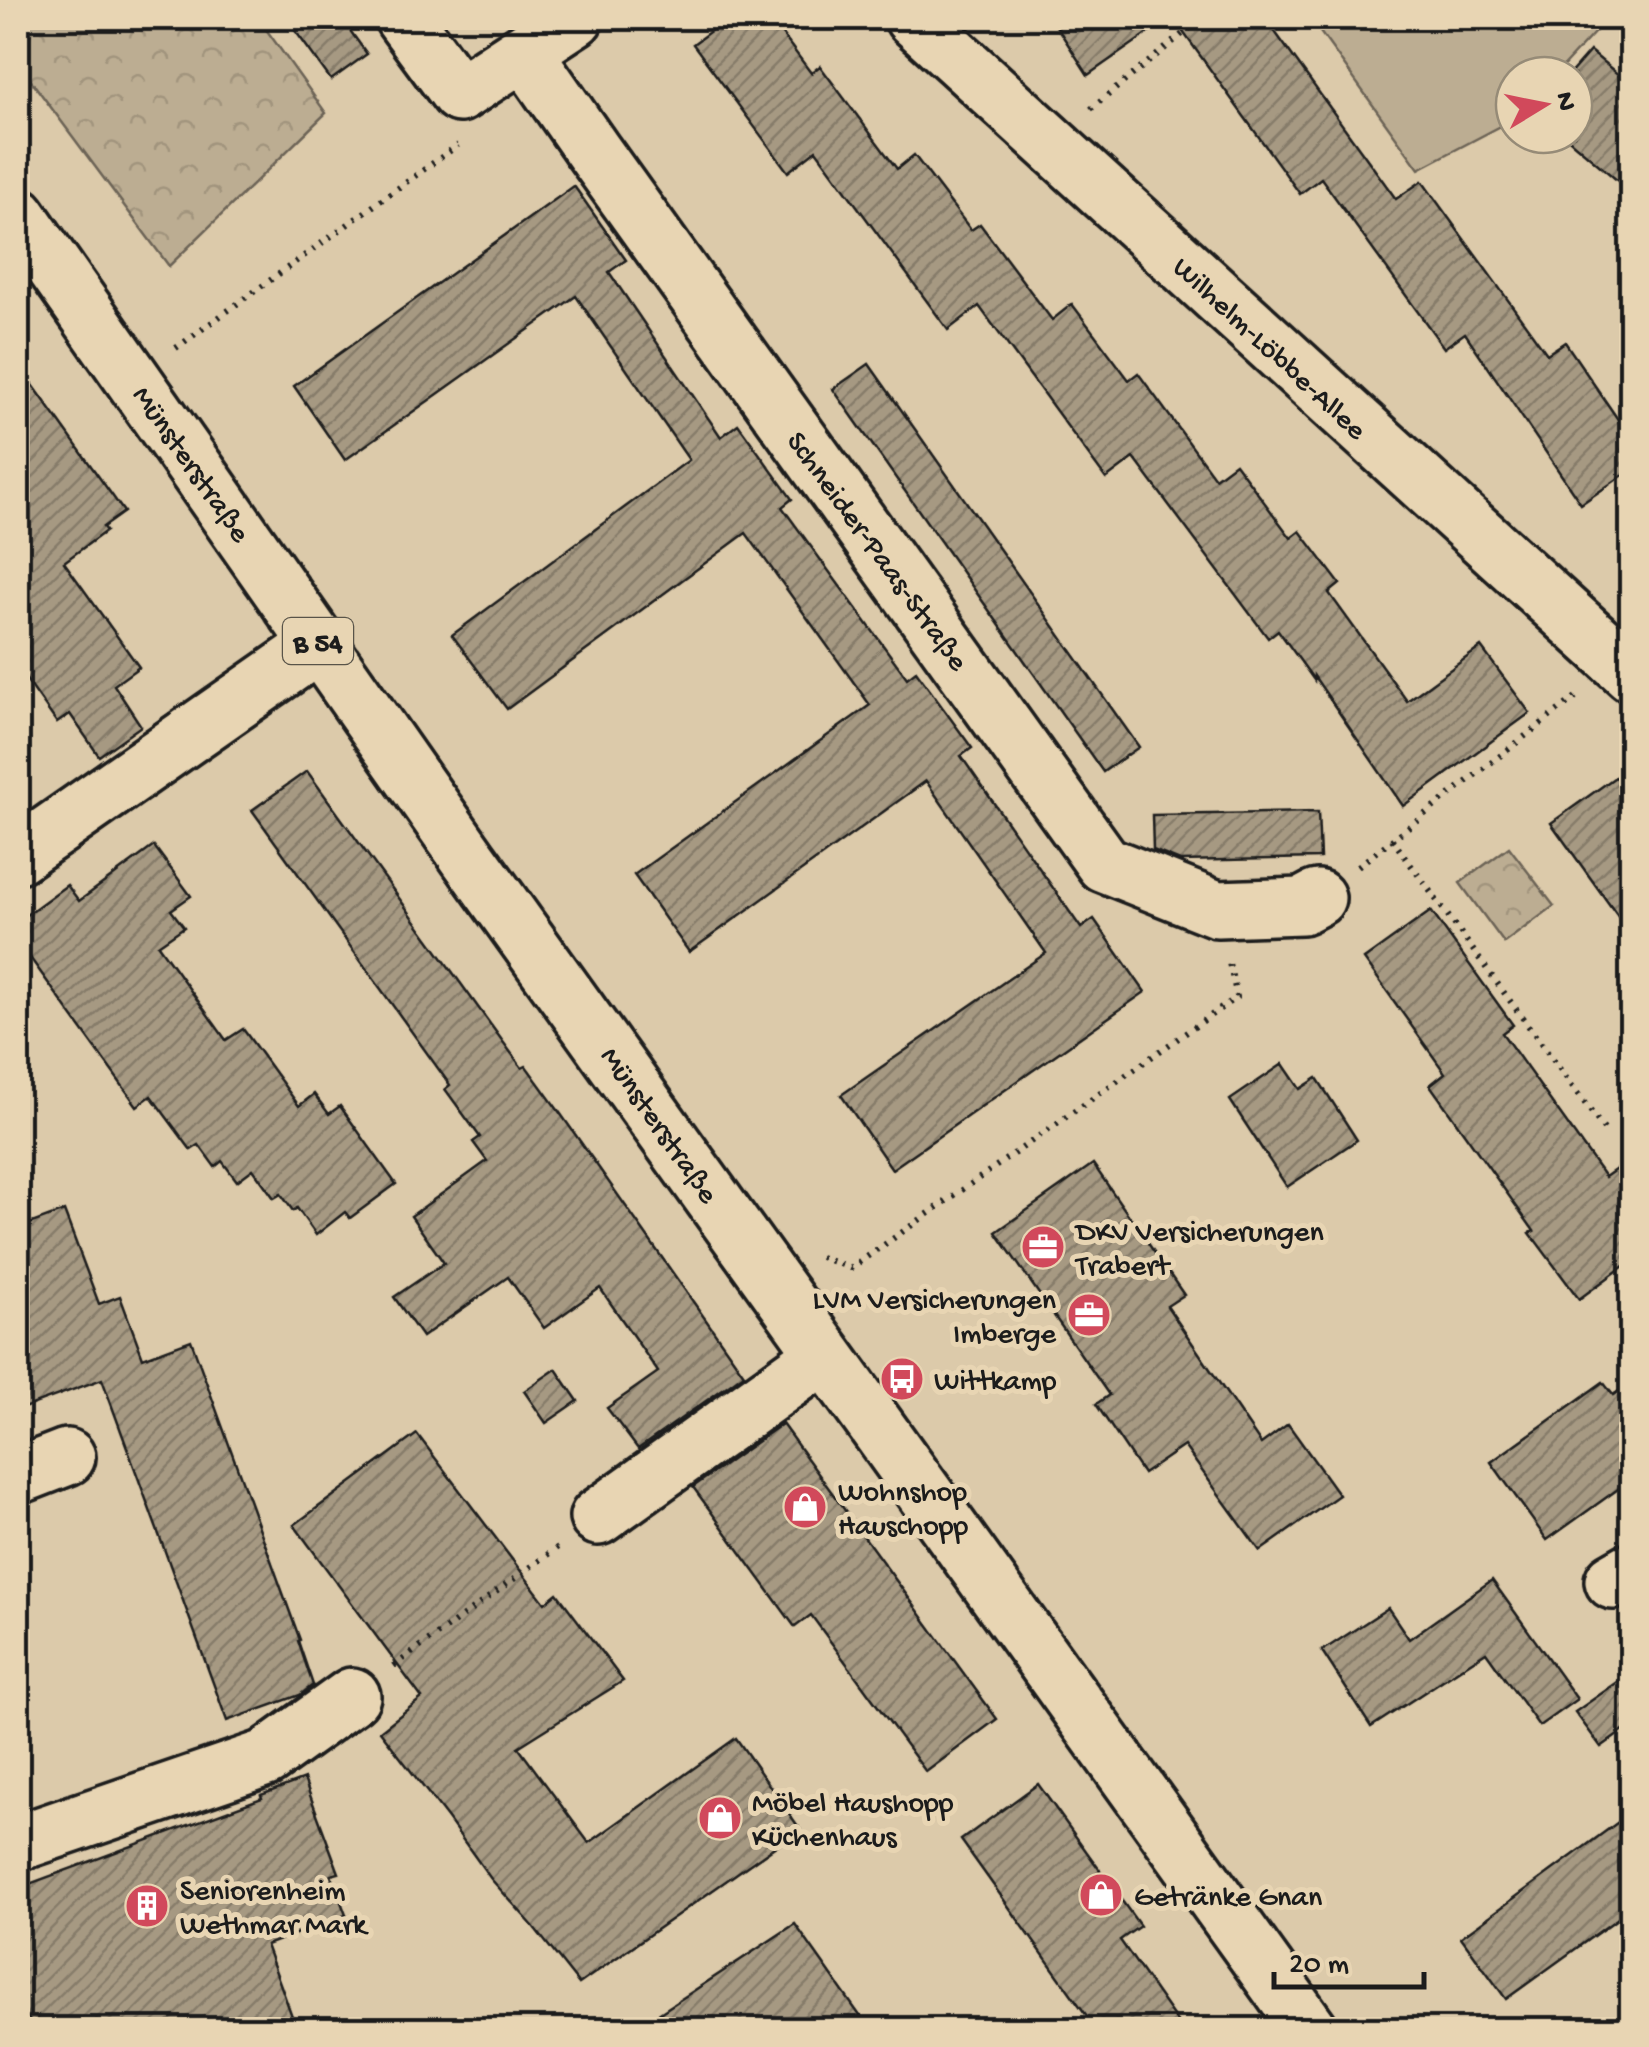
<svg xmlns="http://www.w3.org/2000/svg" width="1649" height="2047" viewBox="0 0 1649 2047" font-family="'Gochi Hand',sans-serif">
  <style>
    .green { fill: #bcad92; stroke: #6c6457; stroke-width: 2.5 }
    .forest { fill: url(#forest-crowns); stroke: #6c6457; stroke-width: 2.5 }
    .building { fill: url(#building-hatch); stroke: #1c1c1c; stroke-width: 2.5 }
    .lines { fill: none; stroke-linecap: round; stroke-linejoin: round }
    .minor-casing { stroke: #1c1c1c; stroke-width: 62 }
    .major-casing { stroke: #1c1c1c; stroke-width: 62 }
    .path { stroke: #1c1c1c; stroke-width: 6; stroke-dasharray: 2.5 8; stroke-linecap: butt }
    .minor { stroke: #e8d5b3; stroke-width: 55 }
    .major { stroke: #e8d5b3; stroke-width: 55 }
    .labels { text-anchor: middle; stroke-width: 10; stroke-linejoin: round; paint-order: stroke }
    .shield { fill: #e8d5b3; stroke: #595449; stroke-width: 2.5 }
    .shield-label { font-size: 28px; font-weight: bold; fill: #1c1c1c }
    .street-label { font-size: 30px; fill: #1c1c1c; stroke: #e8d5b3 }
    .poi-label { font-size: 30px; fill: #1c1c1c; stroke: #e8d5b3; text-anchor: start }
  </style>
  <defs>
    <pattern id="forest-crowns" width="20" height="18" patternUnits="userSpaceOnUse" patternTransform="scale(2.5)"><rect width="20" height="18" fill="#bcad92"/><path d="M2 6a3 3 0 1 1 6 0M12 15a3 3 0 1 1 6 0" fill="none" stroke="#a1947d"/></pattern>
    <pattern id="building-hatch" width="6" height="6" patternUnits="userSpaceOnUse" patternTransform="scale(2.5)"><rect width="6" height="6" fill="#a69982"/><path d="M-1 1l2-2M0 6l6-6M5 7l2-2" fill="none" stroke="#867c6a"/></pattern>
  </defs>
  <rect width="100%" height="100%" fill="#dccaaa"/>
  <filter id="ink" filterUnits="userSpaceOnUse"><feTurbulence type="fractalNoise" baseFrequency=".01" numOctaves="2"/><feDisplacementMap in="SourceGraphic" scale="20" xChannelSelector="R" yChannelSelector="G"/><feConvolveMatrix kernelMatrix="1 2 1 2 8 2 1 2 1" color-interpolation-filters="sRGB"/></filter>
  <g filter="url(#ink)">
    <path class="green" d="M1310 18H1608L1555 75H1514V119L1419 169Z"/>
    <g class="forest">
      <path d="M18 18H258L326 113 169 266 18 63Z"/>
      <path d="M1509 847 1554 906 1504 943 1460 883Z"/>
    </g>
    <g class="building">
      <path d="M286 18H341L367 54 331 80Z"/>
      <path d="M728 18H770L811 73 820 66 897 169 914 155 971 230 980 224 1052 320 1072 304 1129 380 1138 373 1215 478 1235 463 1291 538 1300 531 1340 584 1329 593 1407 701 1481 647 1530 713 1403 806 1314 676V680L1278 630 1268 638 1134 458 1106 479 979 306 948 330 816 150 788 172 693 44Z"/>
      <path d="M1051 18H1170L1088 75Z"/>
      <path d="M1173 18H1265L1396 199 1422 181 1547 354 1565 342 1632 440V469L1581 504 1465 333 1444 348 1321 178 1300 194Z"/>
      <path d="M1590 51 1632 86V193L1564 135H1574V75H1569Z"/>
      <path d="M574 186 626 260 609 272 721 437 738 424 792 499 782 507 907 678 916 671 972 748 961 756 1081 928 1094 919 1145 992 892 1169 841 1095 1046 953 926 781 689 952 634 875 870 705 746 533 507 709 452 635 689 460 576 296 345 460 294 386Z"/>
      <path d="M18 364 124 512 103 527 106 531 64 562 139 667 114 685 141 726 99 756 70 714 57 723 18 668Z"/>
      <path d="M869 364 1139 747 1103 772 833 389Z"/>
      <path d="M1632 765V936L1551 823Z"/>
      <path d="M307 771 522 1068 526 1066 558 1110 744 1374 638 1449 607 1408 658 1372 600 1288 544 1328 508 1277 422 1337 394 1297 444 1263 411 1216 487 1161 473 1142 480 1137 445 1089 450 1085 252 810Z"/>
      <path d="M1318 812 1320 858 1180 861 1153 850 1152 815Z"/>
      <path d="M154 846 191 896 171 910 184 927 158 945 226 1040 243 1029 299 1106 314 1094 329 1114 340 1106 396 1184 350 1218 345 1212 316 1235 297 1208 293 1211 281 1194 274 1198 253 1169 237 1181 222 1161 215 1167 199 1145 191 1150 151 1096 137 1106 18 941V921L67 885 79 901Z"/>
      <path d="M1431 911 1513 1025 1502 1033 1605 1177 1632 1158V1260L1579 1299 1530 1233 1534 1231 1430 1085 1445 1073 1364 959Z"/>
      <path d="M1283 1064 1300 1089 1317 1078 1357 1140 1287 1187 1230 1100Z"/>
      <path d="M1093 1164 1184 1295 1167 1306 1261 1444 1288 1424 1339 1495 1260 1551 1184 1446 1143 1474 1096 1404 1109 1395 996 1232Z"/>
      <path d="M64 1211 99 1304 120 1296 143 1358 191 1340 300 1640 298 1641 313 1685 300 1695 227 1721 102 1379 18 1410V1228Z"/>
      <path d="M556 1369 578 1401 546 1423 524 1391Z"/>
      <path d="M1603 1382 1613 1395 1632 1382V1479L1547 1540 1491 1462Z"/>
      <path d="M782 1424 997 1719 926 1772 811 1615 795 1627 693 1487Z"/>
      <path d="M417 1434 545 1603 557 1593 623 1681 518 1747 589 1843 736 1738 800 1829 579 1984 533 1926 491 1879 448 1819 380 1731 422 1698 294 1525Z"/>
      <path d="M1492 1580 1577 1699 1539 1726 1486 1652 1371 1727 1322 1651 1388 1608 1409 1639Z"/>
      <path d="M1632 1672V1725L1601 1747 1575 1712Z"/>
      <path d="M304 1779 339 1873 331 1875 346 1915 266 1945 297 2030H35L18 2001V1888L262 1798 261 1795Z"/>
      <path d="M1038 1784 1140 1926 1120 1940 1183 2030H1097L961 1840Z"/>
      <path d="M1632 1812V1908L1506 1999 1461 1937Z"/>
      <path d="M795 1924 870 2030H634Z"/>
    </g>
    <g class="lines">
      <defs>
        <g id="minor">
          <path d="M403 18 459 94 575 18"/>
          <path d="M913 18 1632 674"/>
          <path d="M524 52 593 151 1104 864 1217 909 1302 906 1317 898"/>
          <path d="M18 855 320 644"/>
          <path d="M18 1476 67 1457"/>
          <path d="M598 1517 824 1355"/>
          <path d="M1613 1581 1632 1570"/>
          <path d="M18 1843 266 1758 352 1696"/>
        </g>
        <path id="major" d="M18 215 469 859 1310 2030"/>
      </defs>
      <use href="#minor" class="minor-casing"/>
      <use href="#major" class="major-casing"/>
      <g class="path">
        <path d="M1091 109 1202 18"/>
        <path d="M176 348 458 145"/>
        <path d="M1392 839 1608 1135"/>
        <path d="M1358 866 1577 696"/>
        <path d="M820 1257 851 1268 1237 997 1228 959"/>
        <path d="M394 1666 558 1547"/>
        <path d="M18 1770 34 1783"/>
      </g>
      <use href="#minor" class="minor"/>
      <use href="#major" class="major"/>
    </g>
  </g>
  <defs>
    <symbol id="office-disc" viewBox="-11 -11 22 22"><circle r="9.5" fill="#d1495b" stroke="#e8d5b3"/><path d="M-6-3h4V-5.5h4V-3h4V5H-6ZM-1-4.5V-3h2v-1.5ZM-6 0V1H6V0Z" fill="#fff"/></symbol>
    <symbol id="bus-disc" viewBox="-11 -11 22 22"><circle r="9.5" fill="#d1495b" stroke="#e8d5b3"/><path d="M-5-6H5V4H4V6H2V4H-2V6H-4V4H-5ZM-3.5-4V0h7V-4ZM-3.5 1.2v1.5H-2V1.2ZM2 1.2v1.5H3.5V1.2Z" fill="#fff"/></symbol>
    <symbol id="shop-disc" viewBox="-11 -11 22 22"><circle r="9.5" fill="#d1495b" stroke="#e8d5b3"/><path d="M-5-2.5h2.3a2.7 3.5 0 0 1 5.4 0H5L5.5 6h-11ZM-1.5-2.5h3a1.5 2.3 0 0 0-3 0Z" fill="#fff"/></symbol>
    <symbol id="building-disc" viewBox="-11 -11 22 22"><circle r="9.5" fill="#d1495b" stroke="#e8d5b3"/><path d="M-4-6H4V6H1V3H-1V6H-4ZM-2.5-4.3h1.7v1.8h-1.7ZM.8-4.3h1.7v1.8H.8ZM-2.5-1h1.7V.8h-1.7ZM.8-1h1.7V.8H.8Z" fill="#fff"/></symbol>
  </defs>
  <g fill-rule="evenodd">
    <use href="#office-disc" x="1018" y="1222" width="50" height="50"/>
    <use href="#office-disc" x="1064" y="1290" width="50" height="50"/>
    <use href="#bus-disc" x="877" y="1354" width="50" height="50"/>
    <use href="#shop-disc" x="780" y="1482" width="50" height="50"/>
    <use href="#shop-disc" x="695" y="1793" width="50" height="50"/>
    <use href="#shop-disc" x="1076" y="1870" width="50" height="50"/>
    <use href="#building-disc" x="122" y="1881" width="50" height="50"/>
  </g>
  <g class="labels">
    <rect class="shield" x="283" y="618" width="70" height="46" rx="8"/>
    <g class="shield-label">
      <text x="318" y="651">B 54</text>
    </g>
    <g class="street-label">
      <text transform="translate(1271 347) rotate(43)" y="10">Wilhelm-Löbbe-Allee</text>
      <text transform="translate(193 463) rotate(55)" y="10">Münsterstraße</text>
      <text transform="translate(879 550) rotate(54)" y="10">Schneider-Paas-Straße</text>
      <text transform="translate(661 1124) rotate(55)" y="10">Münsterstraße</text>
    </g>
    <g class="poi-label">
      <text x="1076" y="1240">DKV Versicherungen<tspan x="1076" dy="34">Trabert</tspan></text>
      <text x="1056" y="1308" text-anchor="end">LVM Versicherungen<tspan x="1056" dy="34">Imberge</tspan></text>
      <text x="934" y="1389">Wittkamp</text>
      <text x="838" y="1500">Wohnshop<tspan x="838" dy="34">Hauschopp</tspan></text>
      <text x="752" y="1811">Möbel Haushopp<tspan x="752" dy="34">Küchenhaus</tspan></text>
      <text x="180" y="1899">Seniorenheim<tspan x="180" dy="34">Wethmar Mark</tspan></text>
      <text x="1134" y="1905">Getränke Gnan</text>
    </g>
  </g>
  <rect width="1649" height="2047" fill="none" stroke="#e8d5b3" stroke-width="60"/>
  <rect x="30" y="30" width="1589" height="1987" fill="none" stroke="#1c1c1c" stroke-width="4" filter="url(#ink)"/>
  <g transform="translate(1544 105) rotate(80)"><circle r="48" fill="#e8d5b3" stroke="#968b77" stroke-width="2.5"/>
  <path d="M0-8L18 38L0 25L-18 38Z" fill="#d1495b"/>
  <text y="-15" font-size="28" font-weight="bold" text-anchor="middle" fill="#1c1c1c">N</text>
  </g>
  <path d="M1274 1972v15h150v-15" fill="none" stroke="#1c1c1c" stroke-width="5"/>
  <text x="1289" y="1972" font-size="30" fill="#1c1c1c" stroke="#e8d5b3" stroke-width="8" paint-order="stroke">20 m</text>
</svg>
